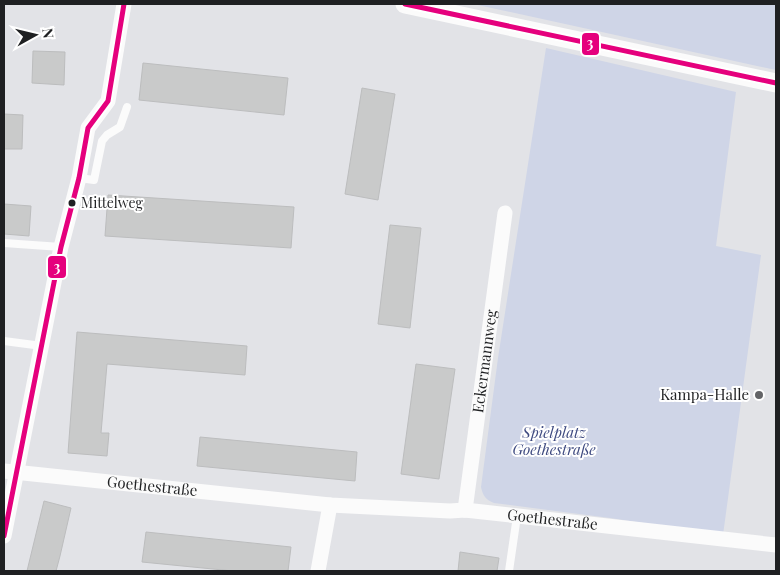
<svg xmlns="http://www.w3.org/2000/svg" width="780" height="575" viewBox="0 0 780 575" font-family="'Playfair Display',serif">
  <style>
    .green { fill: #cfd5e7 }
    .building { fill: #c9caca; stroke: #bcbdbe }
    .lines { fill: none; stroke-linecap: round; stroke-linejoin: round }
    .service { stroke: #fbfbfb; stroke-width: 8 }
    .minor { stroke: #fbfbfb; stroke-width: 15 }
    .tertiary { stroke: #fbfbfb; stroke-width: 19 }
    .bus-1-casing { stroke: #fff; stroke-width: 9 }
    .bus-1 { stroke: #e5007d; stroke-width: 5 }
    .bus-dot { fill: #1f2022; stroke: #fff; stroke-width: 2 }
    .poi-dot { fill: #636467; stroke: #fff; stroke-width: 2 }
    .labels { text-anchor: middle; stroke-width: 4; stroke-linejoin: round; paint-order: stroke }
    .bus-label { font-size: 14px; fill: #1f2022; stroke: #fff; text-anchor: start }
    .street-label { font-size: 15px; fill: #1f2022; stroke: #fff }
    .poi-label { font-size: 15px; fill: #1f2022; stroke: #fff; text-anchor: end }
    .park-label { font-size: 15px; font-style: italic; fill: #3e4a80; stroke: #fff }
    .line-badge { stroke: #fff; stroke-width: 2 }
    .badge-label { font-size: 14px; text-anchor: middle; font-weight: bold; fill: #fff }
  </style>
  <rect width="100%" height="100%" fill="#e2e3e7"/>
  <g class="green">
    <path d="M473 4H776V70Z"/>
    <path d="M546 48 736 92 716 246 761 255 723 535 610 518 494 503C486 500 483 496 481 487L498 358Z"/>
  </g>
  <g class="building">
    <path d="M33 51 65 52 64 85 32 83Z"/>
    <path d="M143 63 288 78 284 115 139 100Z"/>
    <path d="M362 88 395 94 378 200 345 194Z"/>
    <path d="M4 114 23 115 22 149H4Z"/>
    <path d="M108 195 294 207 291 248 105 236Z"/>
    <path d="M4 204 31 206 29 236 4 234Z"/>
    <path d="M390 225 421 228 410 328 378 324Z"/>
    <path d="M77 332 247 346 245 375 107 364 101 433H109L107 456 68 453Z"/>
    <path d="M416 364 455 369 439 479 401 474Z"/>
    <path d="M200 437 357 452 355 481 197 466Z"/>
    <path d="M44 501 71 508 60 556 56 571H27Z"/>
    <path d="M146 532 291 547 288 571H233L142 562Z"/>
    <path d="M460 552 499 558 497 571H458Z"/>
  </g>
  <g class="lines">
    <g class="service">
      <path d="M79 178 94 180 102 141 107 135 120 127 127 107"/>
      <path d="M4 243 61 247"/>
      <path d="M4 341 42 346"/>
      <path d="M509 571 517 516"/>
    </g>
    <g class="minor">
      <path id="s1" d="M4 471 330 505 450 511 465 510 776 545"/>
      <path id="s2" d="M465 510 505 213"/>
      <path d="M4 536 61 247 79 178 88 128 108 101 124 4"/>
      <path d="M318 571 330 505"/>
    </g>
    <path class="tertiary" d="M405 4 776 83"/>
    <defs>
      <g id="bus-1">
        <path d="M405 4 776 83"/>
        <path d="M4 536 61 247 79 178 88 128 108 101 124 4"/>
      </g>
    </defs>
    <use href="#bus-1" class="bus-1-casing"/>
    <use href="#bus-1" class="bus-1"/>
  </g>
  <circle class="bus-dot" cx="72" cy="203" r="4.5"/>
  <circle class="poi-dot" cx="759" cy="395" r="5"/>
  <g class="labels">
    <g class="bus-label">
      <text x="81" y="208">Mittelweg</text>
    </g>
    <g class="street-label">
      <text dy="5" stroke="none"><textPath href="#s2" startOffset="150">Eckermannweg</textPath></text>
      <text dy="5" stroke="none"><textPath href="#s1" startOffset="149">Goethestraße</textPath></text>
      <text dy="5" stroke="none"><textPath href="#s1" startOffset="551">Goethestraße</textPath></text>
    </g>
    <g class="poi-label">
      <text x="749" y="400">Kampa-Halle</text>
    </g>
    <g class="park-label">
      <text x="554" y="438">Spielplatz<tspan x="554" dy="17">Goethestraße</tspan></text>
    </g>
  </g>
  <g class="line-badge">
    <rect x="581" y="32" width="19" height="24" rx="5" fill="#e5007d"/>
    <rect x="47" y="255" width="20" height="24" rx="5" fill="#e5007d"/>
  </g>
  <g class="badge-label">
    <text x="590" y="48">3</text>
    <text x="57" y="272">3</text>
  </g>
  <rect width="780" height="575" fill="none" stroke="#1f2022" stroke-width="10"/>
  <g transform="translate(35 35) rotate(82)" stroke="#ffffff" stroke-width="4" paint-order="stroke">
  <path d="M0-4L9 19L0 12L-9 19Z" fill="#1f2022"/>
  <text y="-8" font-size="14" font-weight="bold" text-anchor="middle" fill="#1f2022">N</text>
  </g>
</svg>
